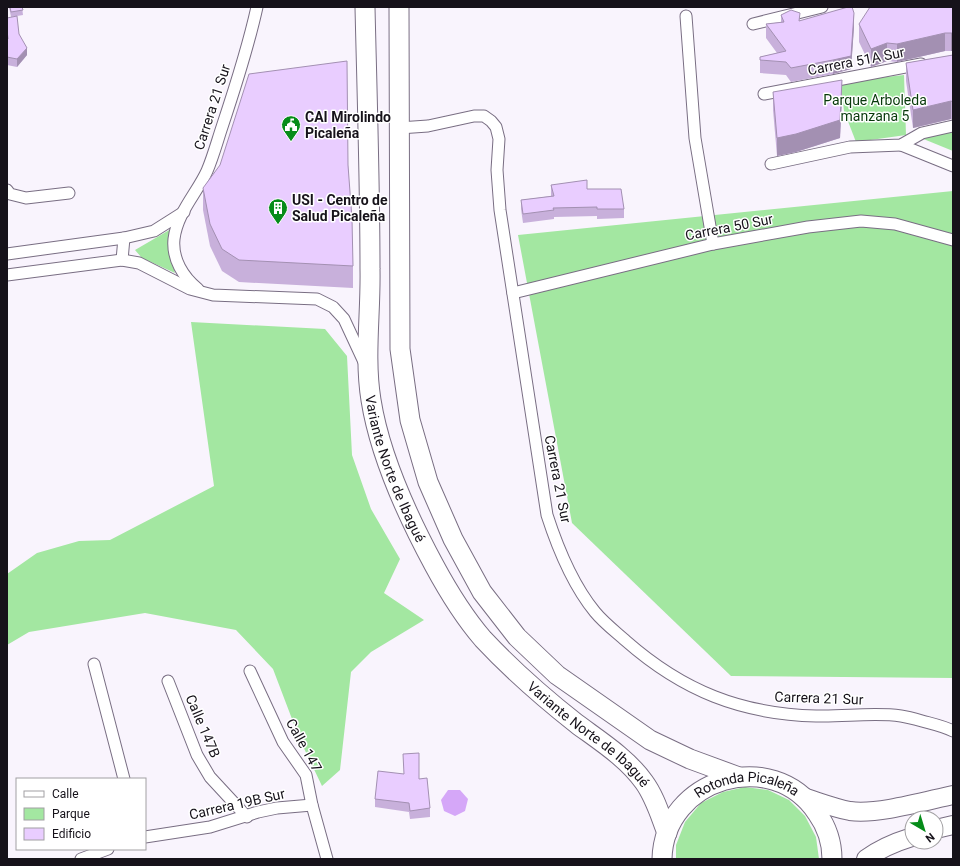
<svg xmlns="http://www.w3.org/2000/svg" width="960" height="866" viewBox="0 0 960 866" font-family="Roboto,sans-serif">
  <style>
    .green { fill: #a3e7a1 }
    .water { fill: #d5a7f8 }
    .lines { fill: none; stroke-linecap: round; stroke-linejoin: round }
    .minor-casing { stroke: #796e83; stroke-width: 13 }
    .primary-casing { stroke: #796e83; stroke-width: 20 }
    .trunk-casing { stroke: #796e83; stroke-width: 21 }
    .minor { stroke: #fff; stroke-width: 11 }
    .primary { stroke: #fff; stroke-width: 18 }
    .trunk { stroke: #fff; stroke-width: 19 }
    .wall { fill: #c8b0db }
    .shaded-wall { fill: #a390b2 }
    .building { fill: #e9cdff; stroke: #a390b2 }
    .labels { text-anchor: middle; stroke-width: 3; stroke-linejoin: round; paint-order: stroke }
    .street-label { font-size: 14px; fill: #16121a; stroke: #fff }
    .park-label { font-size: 14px; fill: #07390a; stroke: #fff }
    .poi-label { font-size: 14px; font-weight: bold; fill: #16121a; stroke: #fff; text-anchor: start }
  </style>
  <rect width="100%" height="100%" fill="#f9f4fd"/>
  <g class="green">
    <path d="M904 75 906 135 856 142 844 111 841 85 868 79Z"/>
    <path d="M953 131V151L921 138Z"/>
    <path d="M953 191V678L731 676 572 523 518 235Z"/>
    <path d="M171 229C168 246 170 256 175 273L142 258 135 250Z"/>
    <path d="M191 322 325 329 347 356 352 455 371 509 400 559 384 593 424 620 371 652 351 672 340 770 322 786 300 740 273 669 236 630 145 613 29 632 7 645V574L37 553 79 541 110 540 214 486Z"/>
    <path d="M745 787 768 790 789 800 805 816 816 837 819 859H676V845L685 822 701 803 723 792Z"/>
  </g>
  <path class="water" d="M448 790H460L468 799 465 811 455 816 444 811 441 800Z"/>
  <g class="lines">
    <defs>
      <g id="minor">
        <path d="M686 16 695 138 713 244"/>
        <path d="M753 24 822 7"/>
        <path d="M764 94 921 64"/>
        <path d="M399 128 428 126 474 116H484L491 121 496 127 499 139 497 170 500 210 547 515C558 549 572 584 595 612 604 623 616 632 626 641 683 691 741 714 816 716 844 717 873 712 901 716 908 717 915 719 922 721 933 724 943 726 953 731"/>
        <path d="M901 145 953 166"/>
        <path d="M771 164 850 147 901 145 922 133 953 126"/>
        <path d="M7 190 10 194 26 198 69 193"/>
        <path d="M7 254 124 238 154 231 184 212"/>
        <path d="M122 260 124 238"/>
        <path d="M7 275 122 260 139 263 190 289 213 295 317 299 333 307 344 319 364 362"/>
        <path d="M198 289C183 277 172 259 174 239 177 213 197 193 207 171 213 157 217 142 222 127 235 88 248 48 257 7"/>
        <path d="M513 293 713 244 808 227 861 221 895 224 953 240"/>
        <path d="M94 664 124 779"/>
        <path d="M250 671 283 742 306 775 312 805 327 859"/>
        <path d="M168 681 197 755 210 777 247 817"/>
        <path d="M145 837 210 827 258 812 277 808 312 805"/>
        <path d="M81 859 108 849"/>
      </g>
      <g id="primary">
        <path d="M803 797C819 802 834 808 850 811 877 815 925 801 953 795"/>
        <path d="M936 829 953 825"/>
        <path d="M866 859C879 849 896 842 912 837"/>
      </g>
      <g id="trunk">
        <path id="s1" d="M365 7C367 94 370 182 370 269 371 312 364 357 371 400 380 457 407 515 434 565 448 591 464 617 483 639 512 670 544 698 577 724 600 741 627 758 644 782 655 797 660 815 667 833"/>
        <path d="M399 7 400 349 410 420 428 482 453 539 482 592 517 637 557 675 650 740 690 759 739 777"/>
        <path id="s2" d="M662 859C664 778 773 746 817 813 827 827 832 842 832 859"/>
      </g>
    </defs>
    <use href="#minor" class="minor-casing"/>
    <use href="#primary" class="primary-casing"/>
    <use href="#trunk" class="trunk-casing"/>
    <use href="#minor" class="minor"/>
    <use href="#primary" class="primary"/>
    <use href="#trunk" class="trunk"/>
  </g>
  <g class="wall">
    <path d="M9 7H22L23 15 11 17Z"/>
    <path d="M953 7V51H945L897 62 887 61 871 67 859 42V24Z"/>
    <path d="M781 15 800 21 854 27 851 69 833 74 791 82 786 75 760 73V57L777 53 766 38V24L781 22Z"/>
    <path d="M7 18 19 34 27 55 17 67 7 65Z"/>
    <path d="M953 55V120L951 119 913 128 906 81V63Z"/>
    <path d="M773 92 842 98 840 138 796 152 777 156 773 110Z"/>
    <path d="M348 165 353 266V288L239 282 222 271 210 246 203 210V188Z"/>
    <path d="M551 185 587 189 624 209V218L597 219V216L554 217V219L523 223 521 209V200L551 196Z"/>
    <path d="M419 779 430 808V817L410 819 409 812 375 807V799Z"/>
  </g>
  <g class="shaded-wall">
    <path d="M854 13V27L851 69 833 74V60Z"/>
    <path d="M945 33V51L897 62V44Z"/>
    <rect x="951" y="33" width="2" height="18"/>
    <path d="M887 43V61L871 67V49Z"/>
    <path d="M27 48V55L17 67V59Z"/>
    <path d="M842 80V98L840 138 796 152 777 156V138Z"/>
    <path d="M951 101V119L913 128V110Z"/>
  </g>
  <g class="building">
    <path d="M10 7H22L23 10 11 12Z"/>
    <path d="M848 7H852L854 13 851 56 833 60 791 68 786 62 760 60V57L786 51 766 24 784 22 781 15 791 10 800 13 799 21Z"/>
    <path d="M870 7H953V33H945L897 44 887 43 871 49 859 24Z"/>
    <path d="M17 16 19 34 27 48 17 59 7 57V39H8L7 30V18Z"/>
    <path d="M953 55V102L951 101 913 110 906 63Z"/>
    <path d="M347 61 348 165 352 219 353 266 239 260 222 249 210 224 203 188 220 165 249 74Z"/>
    <path d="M842 80 840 120 796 134 777 138 773 92Z"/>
    <path d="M587 180V189H621L624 209H597V207L553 208 554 210 523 214 521 200 554 196 551 185Z"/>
    <path d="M419 753V779L427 778 430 808 410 811 409 803 375 799 378 771 404 774 403 754Z"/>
  </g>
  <defs>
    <symbol id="civic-pin" viewBox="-11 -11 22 30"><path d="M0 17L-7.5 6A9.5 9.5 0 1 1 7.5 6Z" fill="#068c19" stroke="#fff"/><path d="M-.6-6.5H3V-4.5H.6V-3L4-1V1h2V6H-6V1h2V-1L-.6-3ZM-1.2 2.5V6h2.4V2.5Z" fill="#fff"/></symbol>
    <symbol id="building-pin" viewBox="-11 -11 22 30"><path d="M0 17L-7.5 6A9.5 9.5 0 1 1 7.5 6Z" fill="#068c19" stroke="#fff"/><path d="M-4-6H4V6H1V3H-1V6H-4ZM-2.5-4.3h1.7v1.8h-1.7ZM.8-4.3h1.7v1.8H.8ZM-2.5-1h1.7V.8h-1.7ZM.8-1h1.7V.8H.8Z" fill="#fff"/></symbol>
  </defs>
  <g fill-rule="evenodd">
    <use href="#civic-pin" x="280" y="114" width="22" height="30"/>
    <use href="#building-pin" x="267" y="197" width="22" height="30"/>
  </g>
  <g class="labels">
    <g class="street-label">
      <text transform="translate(856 61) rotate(-11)" y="5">Carrera 51A Sur</text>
      <text transform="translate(212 107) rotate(-72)" y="5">Carrera 21 Sur</text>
      <text transform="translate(729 227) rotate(-11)" y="5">Carrera 50 Sur</text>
      <text dy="5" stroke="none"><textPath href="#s1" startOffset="466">Variante Norte de Ibagué</textPath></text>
      <text transform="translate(558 479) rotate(79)" y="5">Carrera 21 Sur</text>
      <text transform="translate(819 698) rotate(2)" y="5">Carrera 21 Sur</text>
      <text transform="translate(203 726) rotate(67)" y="5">Calle 147B</text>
      <text dy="5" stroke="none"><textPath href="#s1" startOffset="802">Variante Norte de Ibagué</textPath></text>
      <text transform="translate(304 745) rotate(61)" y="5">Calle 147</text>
      <text dy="5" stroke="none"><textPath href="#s2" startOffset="130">Rotonda Picaleña</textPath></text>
      <text transform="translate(237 804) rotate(-13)" y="5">Carrera 19B Sur</text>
    </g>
    <g class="park-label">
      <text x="875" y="105">Parque Arboleda<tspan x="875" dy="16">manzana 5</tspan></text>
    </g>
    <g class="poi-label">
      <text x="305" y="122">CAI Mirolindo<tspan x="305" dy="16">Picaleña</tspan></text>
      <text x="292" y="205">USI - Centro de<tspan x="292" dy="16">Salud Picaleña</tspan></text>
    </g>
  </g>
  <rect width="960" height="866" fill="none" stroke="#16121a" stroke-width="16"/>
  <rect x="16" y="778" width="130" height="72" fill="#ffffff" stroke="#a2a0a3"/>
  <rect x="24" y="791" width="20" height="6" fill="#ffffff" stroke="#a2a0a3"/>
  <text x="52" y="798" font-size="12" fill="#16121a">Calle</text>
  <rect x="24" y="808" width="20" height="12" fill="#a3e7a1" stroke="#a2a0a3"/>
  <text x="52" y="818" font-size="12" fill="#16121a">Parque</text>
  <rect x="24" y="828" width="20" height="12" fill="#e9cdff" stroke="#a2a0a3"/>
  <text x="52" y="838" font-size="12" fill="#16121a">Edificio</text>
  <g transform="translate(924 830) rotate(142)"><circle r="19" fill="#ffffff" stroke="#a2a0a3"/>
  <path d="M0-3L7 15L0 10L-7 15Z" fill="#068c19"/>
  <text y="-6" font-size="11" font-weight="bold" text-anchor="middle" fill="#16121a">N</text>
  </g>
</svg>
